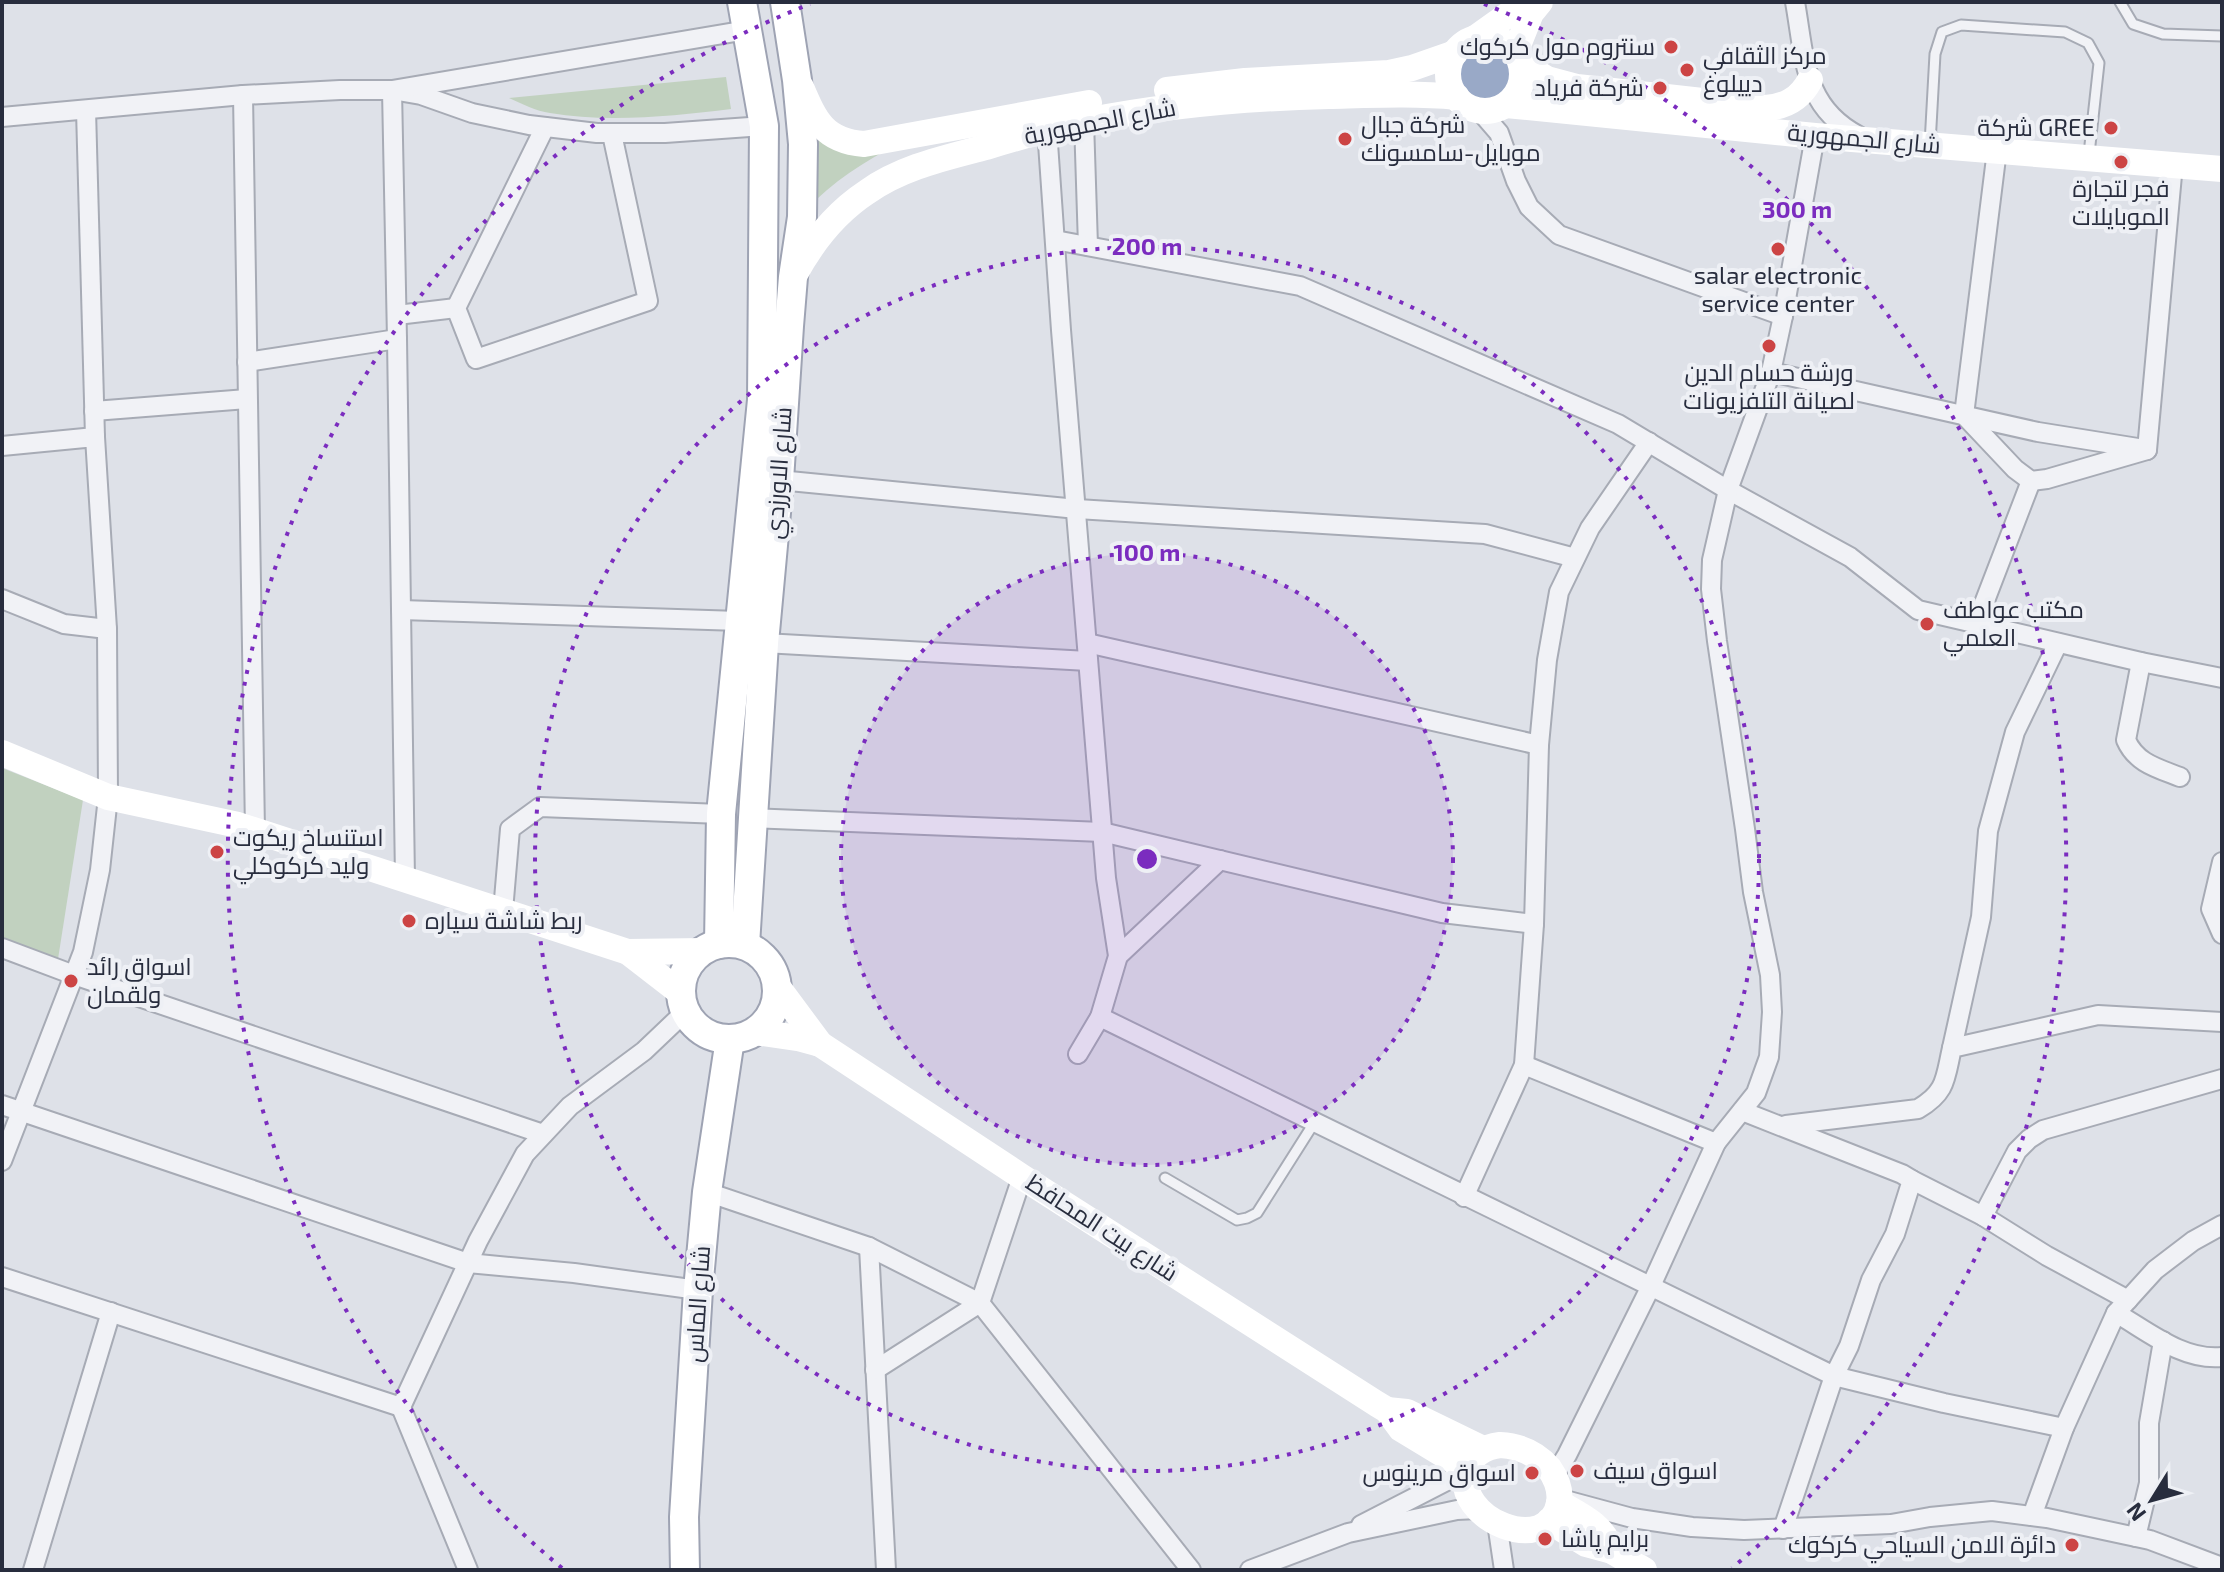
<svg xmlns="http://www.w3.org/2000/svg" width="2224" height="1572" viewBox="0 0 2224 1572" font-family="'Exo 2',Cairo,sans-serif">
  <style>
    .green { fill: #c1d1bf }
    .water { fill: #99a9c7 }
    .lines { fill: none; stroke-linecap: round; stroke-linejoin: round }
    .lane-casing { stroke: #a7abb5; stroke-width: 13 }
    .street-casing { stroke: #a7abb5; stroke-width: 22 }
    .primary-casing { stroke: #9ea3b3; stroke-width: 32 }
    .lane { stroke: #f1f2f6; stroke-width: 9 }
    .street { stroke: #f1f2f6; stroke-width: 18 }
    .secondary { stroke: #fff; stroke-width: 26 }
    .primary { stroke: #fff; stroke-width: 28 }
    .ring { fill: none; stroke: #7b2cbf; stroke-width: 4; stroke-dasharray: 4 8 }
    .poi-dot { fill: #c44; stroke: #eef0f5; stroke-width: 3 }
    .labels { text-anchor: middle; stroke-width: 8; stroke-linejoin: round; paint-order: stroke }
    .poi-label { font-size: 24px; fill: #282d3e; stroke: #eef0f5; text-anchor: start }
    .street-label { font-size: 24px; fill: #282d3e; stroke: #eef0f5 }
    .centre { fill: #7b2cbf; stroke: #eef0f5; stroke-width: 4 }
    .ring-label { font-size: 24px; text-anchor: middle; font-weight: bold; fill: #7b2cbf; stroke: #eef0f5; stroke-width: 8; stroke-linejoin: round; paint-order: stroke }
  </style>
  <rect width="100%" height="100%" fill="#dee1e8"/>
  <g class="green">
    <path d="M726 77 731 109C675 116 607 123 550 113 536 111 522 104 509 98Z"/>
    <path d="M813 134 899 143C864 162 833 181 806 210Z"/>
    <path d="M2 768 83 800 58 959 2 937Z"/>
  </g>
  <circle class="water" cx="1484" cy="75" r="28"/>
  <g class="lines">
    <defs>
      <g id="lane">
        <path d="M2120 2 2133 24 2163 34 2222 36"/>
        <path d="M1930 144 1935 54 1942 32 1961 25 2065 32 2088 43 2099 63 2089 154"/>
        <path d="M1165 1178 1237 1220 1247 1218 1257 1213 1314 1123"/>
      </g>
      <g id="street">
        <path d="M1795 2C1805 58 1803 107 1859 136"/>
        <path d="M243 95 255 831"/>
        <path d="M86 110 95 437"/>
        <path d="M1480 111 1499 133 1516 181 1529 207 1559 235 1783 316"/>
        <path d="M2 117 243 95 340 90H392L421 95 472 113 529 125 597 133H665L764 126"/>
        <path d="M1084 121 1088 246"/>
        <path d="M545 127 456 308 476 359 648 301 612 134"/>
        <path d="M1047 129 1061 330 1101 817 1106 878 1118 956 1100 1017 1078 1054"/>
        <path d="M1997 150 1964 415 2015 469 2031 481 2047 479 2147 450"/>
        <path d="M1055 240 1300 286 1618 424 1728 490 1850 557 1918 610 2141 662 2222 678"/>
        <path d="M397 315 456 308"/>
        <path d="M247 362 397 339"/>
        <path d="M1771 372 2038 432 2144 449"/>
        <path d="M94 411 247 399"/>
        <path d="M2 446 95 437 107 629 108 797 100 870 83 952 2 1161"/>
        <path d="M2147 450 2173 164"/>
        <path d="M779 480 1077 509 1485 534 1575 558"/>
        <path d="M2 599 64 624 107 629"/>
        <path d="M401 610 739 621"/>
        <path d="M1976 624 2031 481"/>
        <path d="M764 643 1088 661"/>
        <path d="M1087 643 1539 745"/>
        <path d="M2141 662 2126 740C2136 763 2157 768 2180 777"/>
        <path d="M752 818 1102 832 1442 913 1534 924 1539 745 1547 660 1559 592 1590 528 1649 442"/>
        <path d="M2222 862 2211 909 2222 934"/>
        <path d="M405 879 397 339 392 90 747 30"/>
        <path d="M503 911 510 829 540 807 721 814"/>
        <path d="M2 948 74 975 543 1134"/>
        <path d="M1118 956 1220 860"/>
        <path d="M1100 1017 1834 1376 1944 1403 2064 1428"/>
        <path d="M1952 1048 1981 917 1988 831 2015 732 2058 643"/>
        <path d="M1524 1065 1716 1143 1650 1288 1567 1455 1554 1476"/>
        <path d="M2 1105 468 1263 574 1273 698 1290"/>
        <path d="M1742 1111 1902 1174 1912 1180 1895 1234 1871 1280 1849 1346 1834 1376 1783 1529"/>
        <path d="M1786 1125 1918 1109C1947 1092 1945 1078 1952 1048L2098 1015 2222 1022"/>
        <path d="M1716 1143 1756 1093 1769 1057 1772 1012 1770 975 1753 892 1745 829 1717 641 1711 589 1712 560 1728 490 1771 372 1783 316 1815 136"/>
        <path d="M1912 1180 1983 1216 2047 1256 2128 1300"/>
        <path d="M707 1192 869 1247 980 1303 1191 1570"/>
        <path d="M1464 1197 1524 1065 1534 924"/>
        <path d="M1983 1216 2017 1151 2029 1139 2043 1130 2222 1079"/>
        <path d="M869 1247 886 1570"/>
        <path d="M2 1277 401 1407"/>
        <path d="M2116 1313C2149 1332 2183 1361 2222 1357"/>
        <path d="M875 1370 980 1303 1022 1177"/>
        <path d="M1569 1501 1632 1518 1692 1527 1744 1530 1891 1524 1930 1517 1992 1511 2047 1518 2150 1540 2222 1567"/>
        <path d="M2032 1516 2064 1428 2116 1313 2155 1270 2193 1241 2222 1225"/>
        <path d="M1497 1523 1504 1570"/>
        <path d="M1361 1525 1466 1471"/>
        <path d="M2136 1537 2149 1483V1423L2163 1341"/>
        <path d="M33 1570 111 1312"/>
        <path d="M468 1570 401 1407 478 1241 525 1154 570 1106 644 1051 685 1012"/>
        <path d="M1250 1570 1348 1533 1457 1510 1478 1509"/>
      </g>
      <g id="primary">
        <circle cx="729" cy="991" r="48"/>
        <path d="M719 944 721 814 762 400 764 126 742 2"/>
        <path d="M745 945 764 643 779 480 789 326 793 277 802 217 803 144 797 80 785 2"/>
        <path d="M685 1570 684 1517 698 1290 707 1192 730 1039"/>
      </g>
    </defs>
    <use href="#lane" class="lane-casing"/>
    <use href="#street" class="street-casing"/>
    <use href="#primary" class="primary-casing"/>
    <use href="#lane" class="lane"/>
    <use href="#street" class="street"/>
    <g class="secondary">
      <circle cx="1485" cy="74" r="37"/>
      <path d="M1474 39 1526 2"/>
      <path d="M1515 53 1531 13 1540 2"/>
      <path d="M1521 63 1547 79 1577 87 1765 108C1785 107 1800 99 1810 80"/>
      <path d="M801 87C815 120 824 141 864 144L1089 103"/>
      <path d="M1167 90 1245 81 1389 73 1412 68 1455 53"/>
      <path d="M1506 105 1815 136 2222 169"/>
      <path d="M795 274C813 241 835 213 867 192 902 167 945 158 986 147 1019 137 1052 127 1086 121 1166 105 1247 98 1329 96 1372 95 1414 93 1457 97"/>
      <path d="M2 753 108 797 238 825 628 952 703 951"/>
      <path d="M628 952 681 993"/>
      <path d="M777 986 820 1044"/>
      <path d="M755 1032 798 1038 820 1044 1022 1177 1377 1404 1387 1410 1401 1429 1467 1469"/>
      <path d="M1387 1410 1407 1412 1483 1449"/>
      <path d="M1500 1445C1519 1446 1536 1453 1549 1468 1556 1478 1561 1491 1559 1503 1549 1558 1452 1520 1467 1469 1472 1454 1485 1447 1500 1445Z"/>
      <path d="M1559 1503C1582 1516 1603 1525 1612 1551"/>
      <path d="M1549 1521 1586 1544 1612 1551 1644 1570"/>
    </g>
    <use href="#primary" class="primary"/>
  </g>
  <circle cx="1147" cy="859" r="306" fill="#7b2cbf" fill-opacity=".12"/>
  <g class="ring">
    <circle cx="1147" cy="859" r="306"/>
    <circle cx="1147" cy="859" r="612"/>
    <path d="M562 1568A919 919 0 0 1 810 4M1484 4A919 919 0 0 1 1732 1568"/>
  </g>
  <g class="poi-dot">
    <circle cx="1671" cy="47" r="8"/>
    <circle cx="1687" cy="70" r="8"/>
    <circle cx="1660" cy="88" r="8"/>
    <circle cx="2111" cy="128" r="8"/>
    <circle cx="1345" cy="139" r="8"/>
    <circle cx="2121" cy="162" r="8"/>
    <circle cx="1778" cy="249" r="8"/>
    <circle cx="1769" cy="346" r="8"/>
    <circle cx="1927" cy="624" r="8"/>
    <circle cx="217" cy="852" r="8"/>
    <circle cx="409" cy="921" r="8"/>
    <circle cx="71" cy="981" r="8"/>
    <circle cx="1577" cy="1471" r="8"/>
    <circle cx="1532" cy="1473" r="8"/>
    <circle cx="1545" cy="1539" r="8"/>
    <circle cx="2072" cy="1545" r="8"/>
  </g>
  <g class="labels">
    <g class="poi-label">
      <text x="1655" y="55" text-anchor="end">سنتروم مول كركوك</text>
      <text x="1703" y="64">مركز الثقافي<tspan x="1703" dy="28">دييلوغ</tspan></text>
      <text x="1644" y="96" text-anchor="end">شركة فرياد</text>
      <text x="1361" y="133">شركة جبال<tspan x="1361" dy="28">موبايل-سامسونك</tspan></text>
      <text x="2095" y="136" text-anchor="end">شركة GREE</text>
      <text x="2121" y="197" text-anchor="middle">فجر لتجارة<tspan x="2121" dy="28">الموبايلات</tspan></text>
      <text x="1778" y="284" text-anchor="middle">salar electronic<tspan x="1778" dy="28">service center</tspan></text>
      <text x="1769" y="381" text-anchor="middle">ورشة حسام الدين<tspan x="1769" dy="28">لصيانة التلفزيونات</tspan></text>
      <text x="1943" y="618">مكتب عواطف<tspan x="1943" dy="28">العلمي</tspan></text>
      <text x="233" y="846">استنساخ ريكوت<tspan x="233" dy="28">وليد كركوكلي</tspan></text>
      <text x="425" y="929">ربط شاشة سياره</text>
      <text x="87" y="975">اسواق رائد<tspan x="87" dy="28">ولقمان</tspan></text>
      <text x="1593" y="1479">اسواق سيف</text>
      <text x="1516" y="1481" text-anchor="end">اسواق مرينوس</text>
      <text x="1561" y="1547">برایم پاشا</text>
      <text x="2056" y="1553" text-anchor="end">دائرة الامن السياحي كركوك</text>
    </g>
    <g class="street-label">
      <text transform="translate(1100 122) rotate(-11)" y="8">شارع الجمهورية</text>
      <text transform="translate(1864 139) rotate(5)" y="8">شارع الجمهورية</text>
      <text transform="translate(779 473) rotate(-86)" y="8">شارع الاورزدي</text>
      <text transform="translate(1102 1228) rotate(33)" y="8">شارع بيت المحافظ</text>
      <text transform="translate(698 1304) rotate(-86)" y="8">شارع الماس</text>
    </g>
  </g>
  <circle cx="1147" cy="859" r="12" class="centre"/>
  <g class="ring-label">
    <text x="1797" y="218">300 m</text>
    <text x="1147" y="255">200 m</text>
    <text x="1147" y="561">100 m</text>
  </g>
  <rect width="2224" height="1572" fill="none" stroke="#282d3e" stroke-width="8"/>
  <g transform="translate(2152 1500) rotate(233)" stroke="#eef0f5" stroke-width="6" paint-order="stroke">
  <path d="M0-6L14 30L0 20L-14 30Z" fill="#282d3e"/>
  <text y="-12" font-size="22" font-weight="bold" text-anchor="middle" fill="#282d3e">N</text>
  </g>
</svg>
